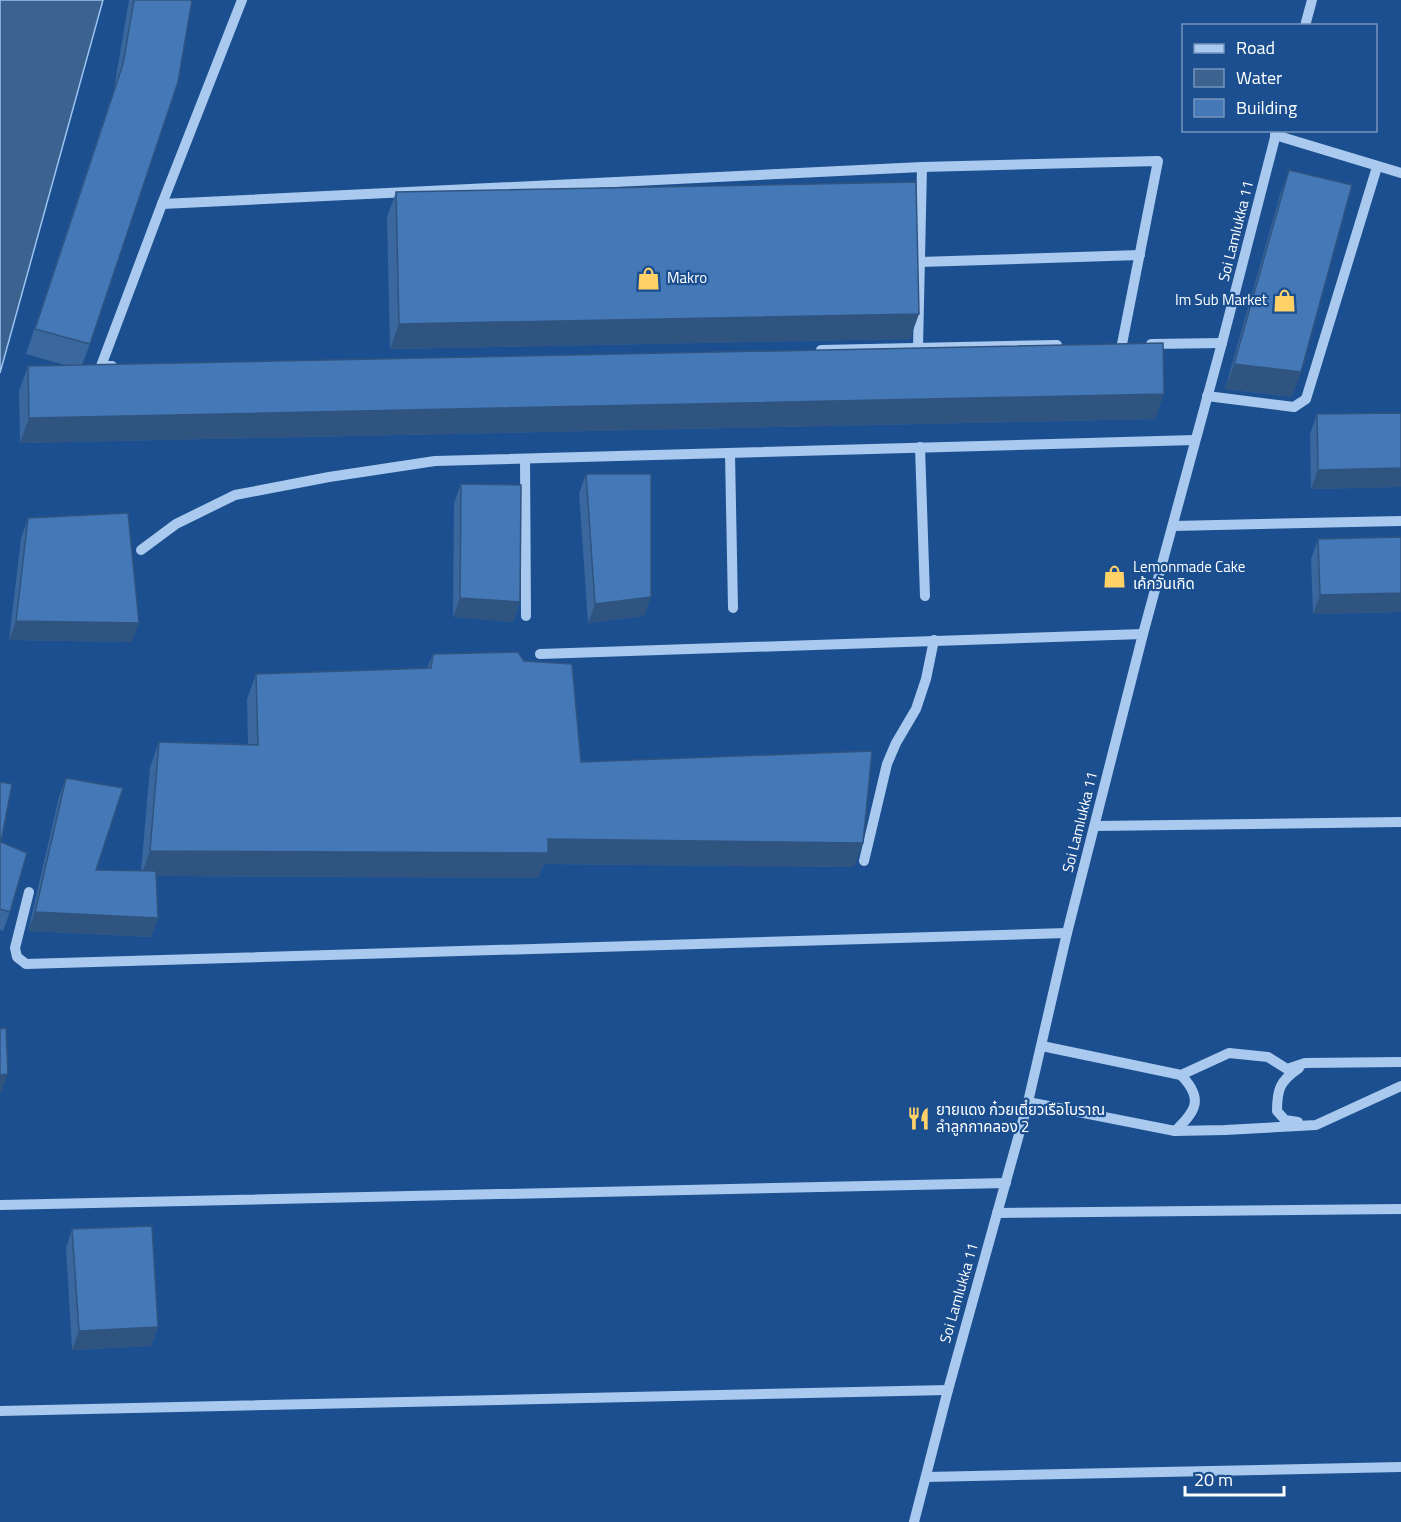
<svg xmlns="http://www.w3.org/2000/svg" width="1401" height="1522" viewBox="0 0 1401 1522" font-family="'Titillium Web','Noto Sans Thai',sans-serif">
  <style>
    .water { fill: #3c6290; stroke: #9cc4f0; stroke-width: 1.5 }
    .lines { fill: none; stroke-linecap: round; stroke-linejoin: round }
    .minor { stroke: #a9c9ee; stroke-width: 10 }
    .wall { fill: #3a679d }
    .shaded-wall { fill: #305480 }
    .building { fill: #4478b7; stroke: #305480; stroke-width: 1.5 }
    .labels { text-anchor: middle; stroke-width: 4.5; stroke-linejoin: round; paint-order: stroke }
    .street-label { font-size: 15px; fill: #fff; stroke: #1b4f8f }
    .poi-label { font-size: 15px; fill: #fff; stroke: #1b4f8f; text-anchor: start }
  </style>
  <rect width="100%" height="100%" fill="#1b4f8f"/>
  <path class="water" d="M0 0H103L0 373Z"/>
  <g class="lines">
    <g class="minor">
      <path d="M1305 26 1312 0"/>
      <path d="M1275 135 1401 173"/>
      <path d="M162 204 922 167 1158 161 1122 344"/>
      <path d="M920 262 1140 255"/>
      <path d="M1151 344 1222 343"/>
      <path d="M918 348 922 167"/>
      <path d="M821 350 1057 345"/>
      <path d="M112 366H101L162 204 242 0"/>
      <path d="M1207 396 1294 407 1306 399 1377 167"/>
      <path d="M920 447 925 596"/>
      <path d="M730 453 733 608"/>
      <path d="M525 459 526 616"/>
      <path d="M1173 526 1401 521"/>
      <path d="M141 550 176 524 235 495 329 477 435 461 1195 440"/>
      <path d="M540 654 1143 634"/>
      <path d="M1095 826 1401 822"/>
      <path d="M864 861 887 764 896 743 916 709 926 679 934 640"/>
      <path d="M29 892 15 948 17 957 26 964 1067 933"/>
      <path d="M1042 1046 1181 1075 1229 1053 1268 1057 1287 1069 1305 1063 1401 1062"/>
      <path d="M1028 1102 1175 1131 1225 1130 1316 1125 1401 1086"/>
      <path d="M1298 1122 1285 1120 1277 1111C1277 1089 1280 1081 1299 1068"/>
      <path d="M1175 1131C1196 1111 1204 1099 1181 1075"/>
      <path d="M0 1205 1006 1183"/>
      <path d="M997 1213 1401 1209"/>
      <path d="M0 1411 948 1390"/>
      <path d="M926 1477 1401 1467"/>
      <path d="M914 1522 948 1390 1028 1102 1067 933 1143 634 1222 343 1277 130"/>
    </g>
  </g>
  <g class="wall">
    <path d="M129 0H192L90 344 82 365 1155 419 20 443 19 391 28 366H68L26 354 114 89Z"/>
    <path d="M1289 170 1301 372 1292 397 1225 389 1280 195Z"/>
    <path d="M396 192 910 339 390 349 387 217Z"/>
    <path d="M1401 413V487L1311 489 1310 434 1317 414Z"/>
    <path d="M586 474 644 616 588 623 579 493Z"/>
    <path d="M461 484 520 602 513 622 453 617 454 503Z"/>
    <path d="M28 518 132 642 9 640 21 538Z"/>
    <path d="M1401 537V612L1313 614 1311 559 1318 539Z"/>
    <path d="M433 654 581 762 854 867 544 864 538 878 156 876 158 918 151 937 28 931 59 797 66 778 96 870 141 871 150 767 159 742 248 744 247 699 256 674 427 669Z"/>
    <path d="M0 782 1 842 10 912 3 931 0 930Z"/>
    <path d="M72 1229 158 1327 151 1346 72 1350 66 1248Z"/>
  </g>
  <g class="shaded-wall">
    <path d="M919 314 910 339 390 349 399 324Z"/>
    <path d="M1234 364 1301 372 1292 397 1225 389Z"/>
    <path d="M1164 394 1155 419 20 443 29 418Z"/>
    <path d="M1401 468V487L1311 489 1318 470Z"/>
    <path d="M1401 593V612L1313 614 1320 595Z"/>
    <path d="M651 597 644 616 588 623 595 604Z"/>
    <path d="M460 598 520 602 513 622 453 617Z"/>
    <path d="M16 621 139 623 132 642 9 640Z"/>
    <path d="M548 839 863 843 854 867 544 864 538 878 141 876 150 851Z"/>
    <path d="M35 912 158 918 151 937 28 931Z"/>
    <path d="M8 1074 1 1093H0V1075Z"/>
    <path d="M158 1327 151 1346 72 1350 79 1331Z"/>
  </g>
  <g class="building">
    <path d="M134 0H192L178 82 90 344 35 329 123 64Z"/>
    <path d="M1289 170 1352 185 1301 372 1234 364Z"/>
    <path d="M916 182 919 314 399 324 396 192Z"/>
    <path d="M1163 343 1164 394 29 418 28 366Z"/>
    <path d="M1401 413V468L1318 470 1317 414Z"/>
    <path d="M586 474H651V597L595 604Z"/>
    <path d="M461 484 521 485 520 602 460 598Z"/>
    <path d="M128 513 139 623 16 621 28 518Z"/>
    <path d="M1401 537V593L1320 595 1318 539Z"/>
    <path d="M518 652 524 661 572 664 581 762 872 751 863 843 548 839V853L150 851 159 742 258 745 256 674 431 668 433 654Z"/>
    <path d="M66 778 123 788 96 870 156 871 158 918 35 912Z"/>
    <path d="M0 782 12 784 1 842 27 853 10 912 0 909Z"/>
    <path d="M6 1028 8 1074 0 1075V1029Z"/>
    <path d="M152 1226 158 1327 79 1331 72 1229Z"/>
  </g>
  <defs>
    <symbol id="shop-bare" viewBox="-9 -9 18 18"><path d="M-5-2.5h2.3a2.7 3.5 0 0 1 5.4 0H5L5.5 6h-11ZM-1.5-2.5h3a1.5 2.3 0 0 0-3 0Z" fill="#ffd166" stroke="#1b4f8f" stroke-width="2.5" paint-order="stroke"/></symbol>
    <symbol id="restaurant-bare" viewBox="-9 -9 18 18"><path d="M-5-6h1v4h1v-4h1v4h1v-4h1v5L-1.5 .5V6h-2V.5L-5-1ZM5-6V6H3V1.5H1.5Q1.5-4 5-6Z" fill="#ffd166" stroke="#1b4f8f" stroke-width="2.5" paint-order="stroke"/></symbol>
  </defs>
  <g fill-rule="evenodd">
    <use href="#shop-bare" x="632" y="262" width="33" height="33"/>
    <use href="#shop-bare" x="1268" y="284" width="33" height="33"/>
    <use href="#shop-bare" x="1098" y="560" width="33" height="33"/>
    <use href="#restaurant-bare" x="902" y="1102" width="33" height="33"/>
  </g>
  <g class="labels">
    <g class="street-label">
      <text transform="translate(1236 231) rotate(-76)" y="5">Soi Lamlukka 11</text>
      <text transform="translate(1080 822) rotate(-76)" y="5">Soi Lamlukka 11</text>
      <text transform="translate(959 1293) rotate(-74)" y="5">Soi Lamlukka 11</text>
    </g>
    <g class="poi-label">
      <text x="667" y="283">Makro</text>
      <text x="1267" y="305" text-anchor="end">Im Sub Market</text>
      <text x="1133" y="572">Lemonmade Cake<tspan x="1133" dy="17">เค้กวันเกิด</tspan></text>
      <text x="936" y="1115">ยายแดง ก๋วยเตี๋ยวเรือโบราณ<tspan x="936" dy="17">ลำลูกกาคลอง 2</tspan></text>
    </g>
  </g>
  <rect x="1182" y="24" width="195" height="108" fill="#1b4f8f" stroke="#7695bc" stroke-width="1.5"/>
  <rect x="1194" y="44" width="30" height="9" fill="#a9c9ee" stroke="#7695bc" stroke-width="1.5"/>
  <text x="1236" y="54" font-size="18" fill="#ffffff">Road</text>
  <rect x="1194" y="69" width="30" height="18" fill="#3c6290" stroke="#7695bc" stroke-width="1.5"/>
  <text x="1236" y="84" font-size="18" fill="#ffffff">Water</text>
  <rect x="1194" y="99" width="30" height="18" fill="#4478b7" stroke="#7695bc" stroke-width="1.5"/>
  <text x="1236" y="114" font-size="18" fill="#ffffff">Building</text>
  <path d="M1185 1486v9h99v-9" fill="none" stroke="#ffffff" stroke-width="3"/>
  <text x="1194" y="1486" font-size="18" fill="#ffffff" stroke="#1b4f8f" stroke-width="4.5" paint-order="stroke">20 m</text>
</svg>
